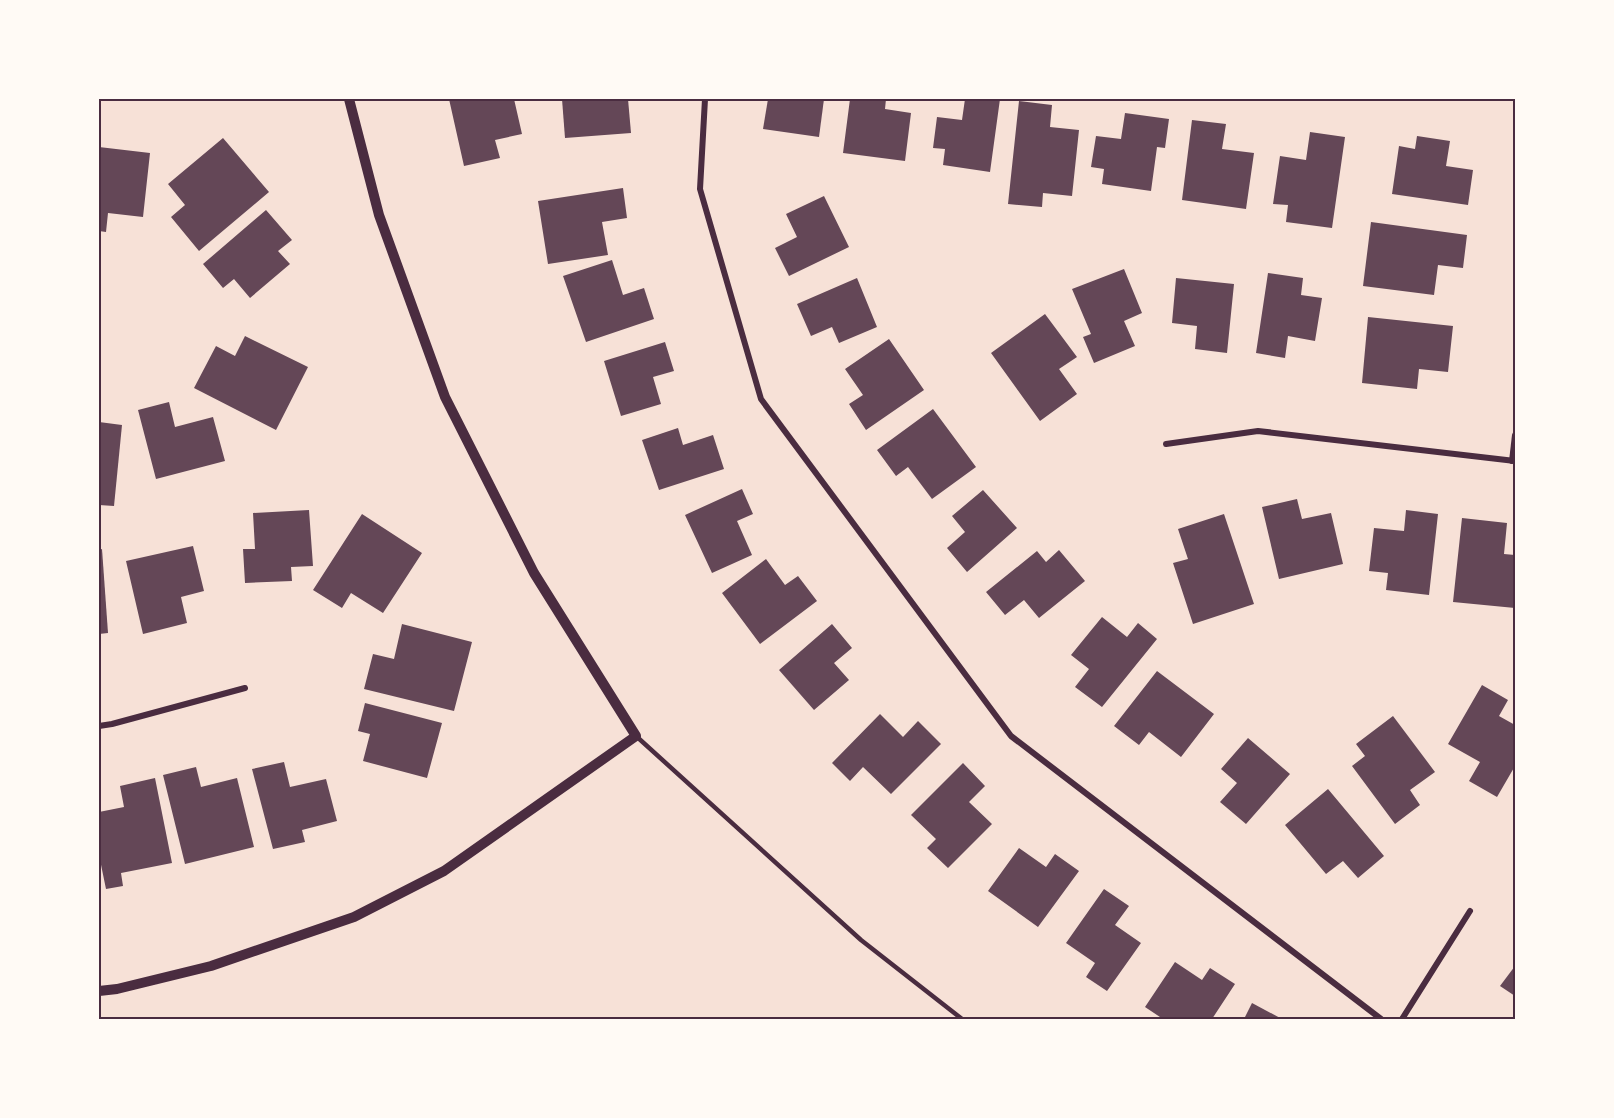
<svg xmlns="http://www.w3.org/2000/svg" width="1614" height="1118" viewBox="0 0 1614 1118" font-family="Montserrat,sans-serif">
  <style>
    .building { fill: #644757 }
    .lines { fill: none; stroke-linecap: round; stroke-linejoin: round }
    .service { stroke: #4a2c40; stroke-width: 4.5 }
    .minor { stroke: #4a2c40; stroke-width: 6 }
    .tertiary { stroke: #4a2c40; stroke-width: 10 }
    .neatline { fill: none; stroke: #4a2c40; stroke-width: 2 }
  </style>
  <rect width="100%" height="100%" fill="#f7e1d7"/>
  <g class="building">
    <path d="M449 99H514L522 134 495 140 500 158 464 166Z"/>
    <path d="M562 99H628L631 133 565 138Z"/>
    <path d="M768 99H824L819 137 763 129Z"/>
    <path d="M850 99H886L885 109 911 113 905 161 843 153Z"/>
    <path d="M965 99H1000L990 172 943 165 945 149 933 148 937 117 962 120Z"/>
    <path d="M1019 101 1052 105 1050 127 1079 130 1072 196 1043 193 1042 207 1008 204Z"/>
    <path d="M1125 113 1169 119 1165 148 1157 147 1151 191 1102 184 1104 169 1091 167 1096 136 1121 139Z"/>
    <path d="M1192 120 1226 124 1222 149 1254 153 1246 209 1182 200Z"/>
    <path d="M1310 132 1345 137 1332 228 1286 222 1288 205 1273 204 1280 156 1306 160Z"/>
    <path d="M1417 136 1450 141 1446 166 1473 170 1468 205 1392 194 1399 146 1415 149Z"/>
    <path d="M223 138 269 192 199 251 171 217 185 205 168 184Z"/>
    <path d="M99 147 150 153 143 217 108 213 106 232 99 231Z"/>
    <path d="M623 188 627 218 602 222 608 255 548 264 538 201Z"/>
    <path d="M824 196 849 247 789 276 775 248 797 237 786 214Z"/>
    <path d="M266 210 292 240 278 251 290 264 250 298 234 279 223 288 203 264Z"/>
    <path d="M1371 222 1467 235 1463 268 1438 265 1434 295 1363 286Z"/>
    <path d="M612 260 623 295 644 288 654 319 586 342 563 276Z"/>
    <path d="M1124 269 1142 313 1124 321 1135 346 1094 363 1083 337 1091 334 1072 289Z"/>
    <path d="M1268 273 1303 278 1301 295 1322 298 1315 341 1288 336 1285 358 1256 353Z"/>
    <path d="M857 278 877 327 839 343 832 327 811 336 797 304Z"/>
    <path d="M1176 278 1234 284 1227 353 1195 349 1197 326 1172 323Z"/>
    <path d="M1045 314 1077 357 1059 369 1077 394 1040 421 991 353Z"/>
    <path d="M1368 317 1453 326 1448 372 1419 369 1417 389 1362 383Z"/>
    <path d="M245 336 308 367 276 430 194 388 216 346 235 356Z"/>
    <path d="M889 339 924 390 866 430 849 404 863 395 845 369Z"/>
    <path d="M665 342 674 371 653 377 661 404 621 416 604 361Z"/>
    <path d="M169 402 175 427 213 417 225 461 156 479 138 410Z"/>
    <path d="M933 409 976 467 932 499 908 467 896 476 877 450Z"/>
    <path d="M99 422 122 425 114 506 99 505Z"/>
    <path d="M678 428 683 445 713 435 724 469 659 490 642 440Z"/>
    <path d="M742 489 753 514 737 521 752 555 712 573 685 515Z"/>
    <path d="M983 490 1017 528 967 572 947 548 965 532 952 516Z"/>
    <path d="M1297 499 1302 519 1331 513 1343 564 1279 579 1262 507Z"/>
    <path d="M309 510 313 566 291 567 292 581 245 583 243 549H255L253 513Z"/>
    <path d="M1406 510 1438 514 1429 595 1386 590 1388 573 1369 571 1374 528 1404 531Z"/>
    <path d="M362 514 422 553 383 613 351 593 342 608 313 590Z"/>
    <path d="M1224 514 1254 604 1193 624 1173 563 1188 559 1178 529Z"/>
    <path d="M1462 518 1507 523 1504 554 1515 555V608L1453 602Z"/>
    <path d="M193 546 204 591 181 597 187 623 143 634 126 561Z"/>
    <path d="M102 549 108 633 99 634V550Z"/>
    <path d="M1059 550 1085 581 1039 618 1024 600 1005 615 986 592 1037 551 1046 562Z"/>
    <path d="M766 559 785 585 798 576 817 601 760 644 722 593Z"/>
    <path d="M1102 617 1127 637 1138 623 1157 639 1102 707 1075 687 1089 669 1071 655Z"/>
    <path d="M402 624 472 642 454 711 364 689 373 654 394 659Z"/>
    <path d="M832 624 852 648 834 663 849 680 814 710 779 670Z"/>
    <path d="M1157 671 1214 714 1181 757 1149 732 1139 745 1114 726Z"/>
    <path d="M1482 685 1508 700 1499 716 1515 725V766L1497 797 1469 781 1480 762 1448 744Z"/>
    <path d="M365 703 442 723 427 778 363 761 370 734 358 731Z"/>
    <path d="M880 714 903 737 918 721 941 744 891 794 863 767 850 781 832 763Z"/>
    <path d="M1393 716 1435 772 1410 790 1420 805 1395 824 1352 766 1365 756 1356 744Z"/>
    <path d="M1248 738 1290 774 1246 824 1220 802 1237 783 1221 769Z"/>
    <path d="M284 762 290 787 326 779 337 821 302 830 305 842 273 849 252 769Z"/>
    <path d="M963 763 985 786 969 802 992 824 948 868 927 848 936 839 911 815Z"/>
    <path d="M196 767 201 787 237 778 254 847 185 864 163 775Z"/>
    <path d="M155 778 172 863 121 873 123 886 106 889 99 855V812L124 807 120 786Z"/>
    <path d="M1328 789 1384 856 1358 878 1343 861 1326 874 1285 825Z"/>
    <path d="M1019 848 1046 867 1055 854 1079 871 1038 927 988 891Z"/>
    <path d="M1104 889 1129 906 1115 925 1141 943 1107 991 1086 977 1095 963 1066 943Z"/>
    <path d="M1175 962 1202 980 1210 968 1235 984 1212 1019H1163L1145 1007Z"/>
    <path d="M1515 966V996L1500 986Z"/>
    <path d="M1252 1003 1282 1019H1244Z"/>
  </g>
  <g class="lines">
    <path class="service" d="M636 736 861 940 962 1019"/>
    <g class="minor">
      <path d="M705 99 700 189 761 399 1011 736 1381 1019"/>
      <path d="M1166 444 1258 431 1515 461"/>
      <path d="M1512 461 1515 435"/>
      <path d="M99 726 112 724 245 688"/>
      <path d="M1402 1019 1470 911"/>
    </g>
    <path class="tertiary" d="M99 991 117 989 211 966 354 917 444 871 636 736 534 573 445 397 379 215 349 99"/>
  </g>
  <rect width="1614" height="1118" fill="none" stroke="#fffaf5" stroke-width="201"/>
  <rect x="100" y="100" width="1414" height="918" class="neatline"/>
</svg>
